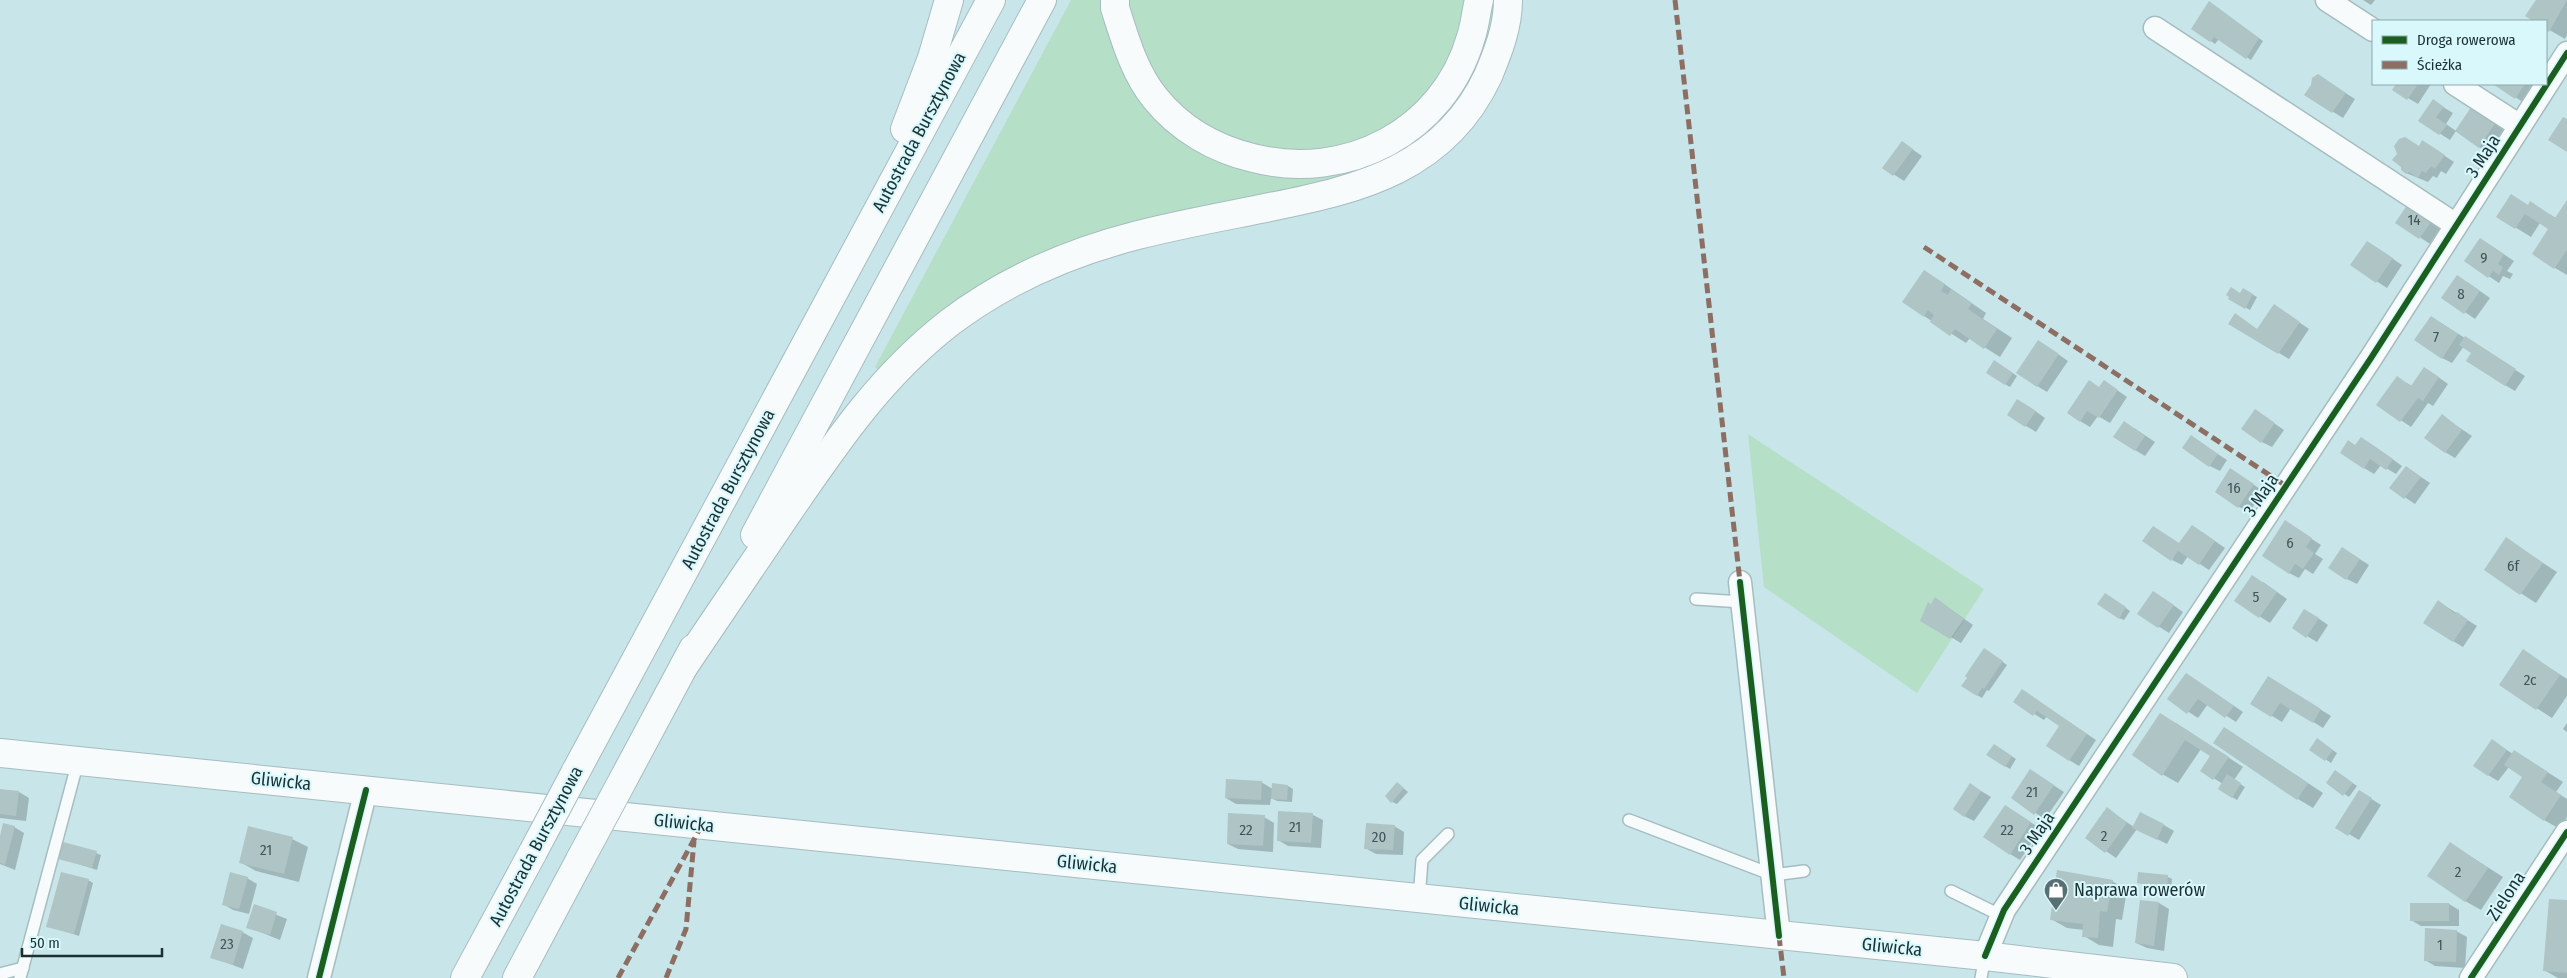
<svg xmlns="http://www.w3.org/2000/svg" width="2567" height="978" viewBox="0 0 2567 978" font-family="'Fira Sans Condensed',sans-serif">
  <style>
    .green { fill: #b6dfc8 }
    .shadow { fill: #0003 }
    .building { fill: #aec4c5 }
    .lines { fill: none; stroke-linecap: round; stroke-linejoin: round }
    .service-casing { stroke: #a6bdc0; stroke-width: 14 }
    .minor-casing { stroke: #a6bdc0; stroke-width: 25 }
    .primary-casing { stroke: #a6bdc0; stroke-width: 30 }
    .motorway-casing { stroke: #a6bdc0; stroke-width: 30 }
    .service { stroke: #f7fbfc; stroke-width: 11 }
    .minor { stroke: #f7fbfc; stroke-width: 22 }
    .primary { stroke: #f7fbfc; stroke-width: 28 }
    .motorway { stroke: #f7fbfc; stroke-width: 28 }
    .motorway-bridge-casing { stroke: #a6bdc0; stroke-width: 30; stroke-linecap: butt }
    .motorway-bridge { stroke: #f7fbfc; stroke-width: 28 }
    .quiet { stroke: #8d6e63; stroke-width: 5; stroke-dasharray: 10 5; stroke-linecap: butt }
    .cycleway-casing { stroke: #d9f8fc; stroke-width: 9 }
    .cycleway { stroke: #1b5e20; stroke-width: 6 }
    .labels { text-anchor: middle; stroke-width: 4; stroke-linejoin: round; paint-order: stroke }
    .number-label { font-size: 15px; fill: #405558 }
    .street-label { font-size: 18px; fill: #1b3033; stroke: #d9f8fc }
    .poi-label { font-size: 18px; fill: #1b3033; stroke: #d9f8fc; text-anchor: start }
  </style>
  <rect width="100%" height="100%" fill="#c8e5e9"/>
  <g class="green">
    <path d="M1071 0H1107L1110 22 1218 159 1390 152 1488 0H1498L1495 19 1480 65 1450 113 1411 148 1362 173 1117 231 879 370 875 367Z"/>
    <path d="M1129 0H1467L1464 19 1448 64 1420 102 1385 130 1340 148 1283 153 1220 135 1175 101 1156 77 1136 35Z"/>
    <path d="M1748 434 1984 589 1917 693 1764 587Z"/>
  </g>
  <g class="shadow">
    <path d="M2363 0H2375L2371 5Z"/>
    <path d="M2537 0H2567V35L2565 39 2546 28V21H2536L2527 15Z"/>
    <path d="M2214 6 2263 41 2251 60 2219 39 2215 44 2193 28Z"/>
    <path d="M2328 82 2355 99 2343 118 2306 95Z"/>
    <path d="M2397 84H2431L2418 104 2393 89Z"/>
    <path d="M2495 84H2539L2526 104Z"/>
    <path d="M2443 107 2453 113 2446 124 2456 131 2450 140 2420 121Z"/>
    <path d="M2472 108 2506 129 2489 152 2479 147Z"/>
    <path d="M2433 148 2454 162 2446 174 2441 171 2437 178 2433 176 2428 182 2406 173Z"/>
    <path d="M1912 149 1922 156 1904 181 1884 168Z"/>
    <path d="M2567 202V275L2555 268 2550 229 2540 223 2531 237 2497 216 2529 206 2531 203 2556 218Z"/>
    <path d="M2410 203 2443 224 2430 244 2397 222Z"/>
    <path d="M2490 245 2514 261 2507 271 2513 274 2510 279 2503 276 2499 283 2466 261Z"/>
    <path d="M2377 248 2402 265 2387 288 2352 265Z"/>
    <path d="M1940 281 1986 313 1983 319 2012 338 2000 357 1970 338 1966 343 1924 316Z"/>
    <path d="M2467 282 2490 298 2475 319 2443 297Z"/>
    <path d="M2243 289 2257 297 2250 310 2230 299 2240 294Z"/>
    <path d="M2284 312 2309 329 2289 359 2230 323 2245 321 2258 330Z"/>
    <path d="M2441 323 2525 376 2515 391 2505 385 2464 346 2452 363 2442 358Z"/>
    <path d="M2048 347 2068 361 2047 392 2037 386Z"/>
    <path d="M1999 364 2017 376 2010 387 2005 384Z"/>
    <path d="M2434 374 2448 384 2433 406 2428 403 2411 427 2377 404 2407 383 2412 386Z"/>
    <path d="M2100 388H2114L2127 397 2110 423 2098 416 2090 427 2080 421Z"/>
    <path d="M2028 406 2045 418 2036 432 2026 426Z"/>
    <path d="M2442 416 2472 436 2455 458 2445 452Z"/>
    <path d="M2265 417 2284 430 2272 447 2262 442Z"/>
    <path d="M2134 428 2155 442 2145 456 2135 450Z"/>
    <path d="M2201 443 2227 460 2220 471 2210 466Z"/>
    <path d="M2371 444 2402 466 2396 474 2381 465 2374 474 2364 468 2356 446Z"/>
    <path d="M2406 467 2430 483 2415 504 2391 488Z"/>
    <path d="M2241 476 2263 491 2249 513 2216 492Z"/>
    <path d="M2295 528 2321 545 2315 554 2323 559 2313 574 2305 569 2299 578 2289 573Z"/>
    <path d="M2202 532 2225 548 2209 570 2188 556 2182 565 2172 560 2180 544Z"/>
    <path d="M2506 539 2557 572 2536 603 2485 570Z"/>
    <path d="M2352 554 2369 565 2357 584 2347 579Z"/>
    <path d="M2263 582 2287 599 2270 623 2236 601Z"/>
    <path d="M2110 597 2130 611 2124 620 2119 618Z"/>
    <path d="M2163 598 2183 612 2169 633 2139 614Z"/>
    <path d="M1936 599 1973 625 1961 643 1921 620Z"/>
    <path d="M2439 602 2477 626 2463 647 2453 641Z"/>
    <path d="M2315 616 2328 625 2317 642 2293 628Z"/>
    <path d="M2524 651 2567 679V696L2552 718 2501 685Z"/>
    <path d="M1989 652 2007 665 1989 691 1987 690 1982 698 1977 695Z"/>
    <path d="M2187 674 2243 712 2236 722 2208 704 2198 718 2169 699Z"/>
    <path d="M2278 683 2331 716 2323 728 2291 708 2282 722 2251 703Z"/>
    <path d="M2032 697 2096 740 2079 766 2069 760 2061 726 2047 716 2044 720 2015 702Z"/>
    <path d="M2176 723 2243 767 2234 780 2245 787 2237 800 2219 789 2223 784 2202 771 2212 756 2201 749 2178 783 2162 774Z"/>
    <path d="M2567 723V732L2563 729Z"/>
    <path d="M2225 728 2323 793 2313 808 2298 799Z"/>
    <path d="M2322 743 2337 753 2331 763 2311 749Z"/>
    <path d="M2502 747 2513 754 2530 761 2563 782 2556 792 2567 799V817L2560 829 2544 820 2524 777 2509 767 2498 781 2488 775Z"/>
    <path d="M1999 748 2016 759 2010 769 2005 766Z"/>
    <path d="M2340 774 2357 786 2349 797 2328 783Z"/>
    <path d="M2041 777 2064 792 2045 819 2012 798Z"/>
    <path d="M1261 782 1273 789 1288 786 1293 789 1292 802 1277 801 1271 798 1270 805 1236 804 1226 798Z"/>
    <path d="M1971 785 1991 797 1974 821 1964 816Z"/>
    <path d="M1402 787 1408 792 1397 804 1392 802Z"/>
    <path d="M0 790 19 792 29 798 26 821 0 818Z"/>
    <path d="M2359 791 2381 805 2359 840 2337 827Z"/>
    <path d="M2107 809 2134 827 2164 825 2174 831 2167 844 2137 829 2116 858 2087 838Z"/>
    <path d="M2015 812 2041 829 2020 860 2010 854Z"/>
    <path d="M1313 815 1323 820 1321 848 1288 846 1278 840Z"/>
    <path d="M1264 817 1274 823 1273 852 1238 849 1228 844Z"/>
    <path d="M1394 826 1404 832 1403 855 1376 854 1365 848Z"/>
    <path d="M14 827 24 833 15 870 0 864V841Z"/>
    <path d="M292 839 308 847 299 882 256 871 240 862Z"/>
    <path d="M2451 844 2503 877 2481 910 2465 901Z"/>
    <path d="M96 853 101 855 97 870 60 858Z"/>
    <path d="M2168 877 2172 879 2171 890 2138 882Z"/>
    <path d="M247 878 257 884 249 914 233 910 223 904Z"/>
    <path d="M88 880 93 883 79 936 48 926Z"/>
    <path d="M2112 881 2127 890 2122 920 2116 919 2113 947 2099 945 2084 936V930L2067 928 2051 919Z"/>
    <path d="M2141 901 2159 903 2169 909 2164 951 2147 948 2136 943Z"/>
    <path d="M2567 901V978H2558L2544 970Z"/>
    <path d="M2449 904 2459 910V926H2421L2411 920Z"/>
    <path d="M254 906 287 919 280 940 248 927Z"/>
    <path d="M2456 931 2467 937 2465 968 2435 966 2425 960Z"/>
    <path d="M242 932 253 938 243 969 212 957Z"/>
  </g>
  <g class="building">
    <path d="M2536 0H2567L2549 32 2546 30V21H2533L2525 16Z"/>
    <path d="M2209 1 2259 38 2246 59 2214 37 2210 42 2191 29Z"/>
    <path d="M2318 74 2346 93 2332 113 2304 95 2311 85 2312 78Z"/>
    <path d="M2396 84H2418L2407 100 2392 90Z"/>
    <path d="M2493 84H2525L2515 99Z"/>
    <path d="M2433 99 2444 107 2436 117 2447 125 2439 135 2418 121Z"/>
    <path d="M2472 106 2496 122 2479 148 2455 131Z"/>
    <path d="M2563 117 2567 119V152L2548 140Z"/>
    <path d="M2405 137 2419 146 2422 140 2445 155 2435 169 2431 166 2426 173 2422 171 2418 178 2409 172 2406 174 2401 170V167L2392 160 2397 154 2394 146 2399 139Z"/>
    <path d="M1902 141 1913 149 1893 176 1882 168Z"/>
    <path d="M2511 194 2528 205 2530 201 2555 218 2567 200V250L2554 269 2532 254 2548 229 2525 214 2515 229 2496 217Z"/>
    <path d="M2410 201 2434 218 2419 239 2395 223Z"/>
    <path d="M2480 238 2504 254 2498 264 2503 267 2499 275 2493 271 2488 278 2464 261Z"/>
    <path d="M2367 241 2393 258 2376 283 2350 265Z"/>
    <path d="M1924 270 1945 284 1941 291 1948 295 1951 289 1972 303 1968 309 1997 329 1984 349 1955 329 1950 336 1930 322 1934 315 1928 310 1924 317 1902 302Z"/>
    <path d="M2457 275 2480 291 2464 314 2441 298Z"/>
    <path d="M2231 287 2240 293 2243 288 2253 294 2245 309 2228 299 2229 297 2226 295Z"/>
    <path d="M2274 304 2300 322 2278 354 2228 324 2235 313 2257 329Z"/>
    <path d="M2431 316 2458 334 2442 359 2414 340Z"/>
    <path d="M2465 336 2516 369 2505 386 2466 361 2471 353 2459 345Z"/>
    <path d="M2038 340 2059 354 2037 387 2016 373Z"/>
    <path d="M1994 360 2013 373 2005 385 1986 373Z"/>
    <path d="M2424 367 2439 377 2423 401 2418 398 2400 422 2376 405 2397 376 2411 386Z"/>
    <path d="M2089 380 2099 387 2104 380 2118 390 2099 418 2087 411 2080 422 2067 413Z"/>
    <path d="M2017 399 2036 411 2025 427 2007 415Z"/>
    <path d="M2255 409 2275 423 2261 443 2241 429Z"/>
    <path d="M2442 414 2462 430 2445 453 2424 438Z"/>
    <path d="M2124 421 2145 436 2135 451 2113 437Z"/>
    <path d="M2191 435 2218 454 2209 467 2182 448Z"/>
    <path d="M2361 437 2393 459 2386 470 2370 459 2364 469 2340 453 2348 440 2355 445Z"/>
    <path d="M2406 466 2421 477 2404 499 2389 488Z"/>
    <path d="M2230 468 2254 484 2238 508 2215 492Z"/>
    <path d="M2285 520 2312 538 2306 547 2314 553 2303 569 2295 564 2289 574 2262 556Z"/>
    <path d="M2192 525 2215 541 2199 565 2178 551 2171 561 2142 541 2153 526 2179 543Z"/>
    <path d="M2506 537 2543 563 2520 595 2484 570Z"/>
    <path d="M2342 547 2360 559 2346 580 2328 568Z"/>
    <path d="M2252 575 2277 592 2259 618 2234 601Z"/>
    <path d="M2153 591 2174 605 2158 628 2137 614Z"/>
    <path d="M2105 593 2126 607 2119 619 2097 604Z"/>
    <path d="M1935 597 1964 619 1950 639 1920 621 1928 602 1931 604Z"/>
    <path d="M2438 600 2455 614 2457 612 2468 620 2453 642 2423 623Z"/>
    <path d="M2304 609 2319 618 2306 638 2292 628Z"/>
    <path d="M1984 648 2003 661 1984 689 1982 688 1977 696 1961 686 1967 678 1965 676Z"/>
    <path d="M2523 649 2560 675 2536 710 2499 685Z"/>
    <path d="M2186 673 2234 706 2225 718 2198 699 2187 714 2167 699Z"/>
    <path d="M2268 676 2321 709 2313 723 2280 703 2271 717 2250 704Z"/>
    <path d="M2022 689 2087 734 2069 761 2046 746 2059 726 2037 711 2033 716 2013 702Z"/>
    <path d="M2160 713 2229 757 2213 780 2200 771 2210 756 2185 740 2162 776 2132 755Z"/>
    <path d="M2224 727 2308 783 2297 800 2213 743Z"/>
    <path d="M2317 738 2333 750 2325 761 2309 750Z"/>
    <path d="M2492 739 2507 750 2488 776 2473 766Z"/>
    <path d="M1994 744 2012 756 2005 767 1986 755Z"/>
    <path d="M2514 750 2548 772 2541 782 2561 795 2544 821 2509 797 2522 777 2504 765Z"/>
    <path d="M2030 769 2054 785 2034 815 2011 798Z"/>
    <path d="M2335 770 2353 783 2343 796 2326 783Z"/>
    <path d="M2227 774 2241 783 2232 798 2218 789Z"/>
    <path d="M1226 779 1262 781 1261 800 1225 798Z"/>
    <path d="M1397 782 1404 788 1391 803 1385 796Z"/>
    <path d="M1272 783 1288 785 1287 800 1271 799Z"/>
    <path d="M1970 783 1981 791 1964 817 1953 809Z"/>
    <path d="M0 789 19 791 16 816 0 814Z"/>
    <path d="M2359 790 2372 798 2348 836 2335 828Z"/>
    <path d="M2005 805 2031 822 2010 855 1983 837Z"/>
    <path d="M2107 807 2127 823 2105 853 2085 838Z"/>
    <path d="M1278 811 1313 813 1311 843 1277 841Z"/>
    <path d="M2140 812 2164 824 2157 840 2132 828Z"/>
    <path d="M1228 813 1265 815 1263 846 1227 844Z"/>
    <path d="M3 823 15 826 5 865 0 863V836Z"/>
    <path d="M1366 823 1395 825 1393 850 1364 849Z"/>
    <path d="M248 826 293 837 284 874 239 863Z"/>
    <path d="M63 842 97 851 92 868 58 859Z"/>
    <path d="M2450 842 2488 868 2465 902 2427 876Z"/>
    <path d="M2057 870 2113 880 2107 912 2100 911 2098 938 2082 937 2083 924 2050 920Z"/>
    <path d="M61 872 89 879 74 934 46 927Z"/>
    <path d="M230 872 248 877 239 909 222 905Z"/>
    <path d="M2138 872 2168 875 2167 889 2137 883Z"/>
    <path d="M2549 899 2567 900V973L2543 971Z"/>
    <path d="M2140 900 2159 902 2154 946 2135 943Z"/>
    <rect x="2410" y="903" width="39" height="18"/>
    <path d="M254 904 277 912 270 935 246 928Z"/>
    <path d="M221 924 243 931 233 965 210 958Z"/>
    <path d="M2425 928 2457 930 2456 962 2424 961Z"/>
  </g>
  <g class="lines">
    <defs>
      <g id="service">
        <path d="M1696 599 1742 602"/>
        <path d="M1629 820 1773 875 1804 871"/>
        <path d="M1951 891 2002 916"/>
        <path d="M1419 899 1422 860 1448 834"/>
        <path d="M0 974 23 968"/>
        <path d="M20 978 78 761"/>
        <path d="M1981 978 1985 956"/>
      </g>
      <g id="minor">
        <path d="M2327 0 2373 30"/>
        <path d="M2155 28 2456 225"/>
        <path d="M2455 84 2520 126"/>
        <path d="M1740 582 1779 936"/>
        <path d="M1985 956 2004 910 2371 358 2567 53"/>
        <path d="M319 978 366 790"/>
        <path d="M2471 978 2567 832"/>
      </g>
      <path id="primary" d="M0 753 1985 956 2173 978"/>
      <g id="motorway">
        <path d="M1115 0V8C1125 39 1134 72 1155 98 1180 129 1215 149 1253 158 1346 182 1444 132 1471 37 1475 25 1476 12 1479 0"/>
        <path d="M905 129 932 58 949 0"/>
        <path d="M755 535 1042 0"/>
        <path d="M684 666C719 614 754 563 789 511 837 441 881 376 949 323 1004 281 1071 252 1138 235 1181 224 1226 216 1270 207 1361 189 1445 168 1488 76 1498 52 1508 27 1508 0"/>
        <path d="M575 773 991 0"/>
        <path d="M624 778 693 649"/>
        <path d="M465 978 533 852"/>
        <path d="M517 978 581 858"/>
      </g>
    </defs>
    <use href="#service" class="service-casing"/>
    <use href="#minor" class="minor-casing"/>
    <use href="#primary" class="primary-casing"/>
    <use href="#motorway" class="motorway-casing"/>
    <use href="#service" class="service"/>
    <use href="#minor" class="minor"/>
    <use href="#primary" class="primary"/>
    <use href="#motorway" class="motorway"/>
    <defs>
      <g id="motorway-bridge">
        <path d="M533 852 575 773"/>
        <path d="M581 858 624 778"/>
      </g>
    </defs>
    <use href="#motorway-bridge" class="motorway-bridge-casing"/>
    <use href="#motorway-bridge" class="motorway-bridge"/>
    <g class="quiet">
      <path d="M1675 0 1740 582"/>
      <path d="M1924 247 2286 486"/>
      <path d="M1779 936 1784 978"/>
      <path d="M618 978 702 825"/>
      <path d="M666 978 686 929 694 841"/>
    </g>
    <defs>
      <g id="cycleway">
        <path d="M1740 582 1779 936"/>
        <path d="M1985 956 2004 910 2371 358 2567 53"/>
        <path d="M319 978 366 790"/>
        <path d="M2471 978 2567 832"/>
      </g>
    </defs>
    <use href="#cycleway" class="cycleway-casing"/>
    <use href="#cycleway" class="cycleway"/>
  </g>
  <defs>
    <symbol id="shop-pin" viewBox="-11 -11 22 30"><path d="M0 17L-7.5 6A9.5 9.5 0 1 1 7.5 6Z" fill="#586f73" stroke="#d9f8fc"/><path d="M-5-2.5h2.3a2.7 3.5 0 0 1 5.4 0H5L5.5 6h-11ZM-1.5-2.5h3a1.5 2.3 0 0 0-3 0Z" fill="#fff"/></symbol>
  </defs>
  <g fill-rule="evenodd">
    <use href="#shop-pin" x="2042" y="876" width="28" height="38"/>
  </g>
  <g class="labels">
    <g class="number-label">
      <text x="2414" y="225">14</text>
      <text x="2484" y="263">9</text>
      <text x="2461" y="299">8</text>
      <text x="2436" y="342">7</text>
      <text x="2234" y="493">16</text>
      <text x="2290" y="548">6</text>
      <text x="2513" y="571">6f</text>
      <text x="2256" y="602">5</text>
      <text x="2530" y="685">2c</text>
      <text x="2032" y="797">21</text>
      <text x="1295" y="832">21</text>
      <text x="1246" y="835">22</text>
      <text x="2007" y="835">22</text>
      <text x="2104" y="841">2</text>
      <text x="1379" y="842">20</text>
      <text x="266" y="855">21</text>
      <text x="2458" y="877">2</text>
      <text x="227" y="949">23</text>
      <text x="2440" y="950">1</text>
    </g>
    <g class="street-label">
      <text transform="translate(919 132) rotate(-62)" y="6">Autostrada Bursztynowa</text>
      <text transform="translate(2483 156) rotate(-57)" y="6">3 Maja</text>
      <text transform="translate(728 489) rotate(-62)" y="6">Autostrada Bursztynowa</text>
      <text transform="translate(2261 495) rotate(-56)" y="6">3 Maja</text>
      <text transform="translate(281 781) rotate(6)" y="6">Gliwicka</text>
      <text transform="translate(684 823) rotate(6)" y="6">Gliwicka</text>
      <text transform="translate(2037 833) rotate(-56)" y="6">3 Maja</text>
      <text transform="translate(536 846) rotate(-62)" y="6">Autostrada Bursztynowa</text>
      <text transform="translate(1087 864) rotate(6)" y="6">Gliwicka</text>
      <text transform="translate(2506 896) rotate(-57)" y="6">Zielona</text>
      <text transform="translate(1489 906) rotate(6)" y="6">Gliwicka</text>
      <text transform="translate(1892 947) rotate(6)" y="6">Gliwicka</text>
    </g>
    <g class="poi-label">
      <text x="2074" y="896">Naprawa rowerów</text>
    </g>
  </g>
  <rect x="2372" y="20" width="175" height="65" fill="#d9f8fc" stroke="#8da8ac"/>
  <rect x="2382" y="36" width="25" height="8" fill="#1b5e20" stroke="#8da8ac"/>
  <text x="2417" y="45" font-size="15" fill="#1b3033">Droga rowerowa</text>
  <rect x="2382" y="61" width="25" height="8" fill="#8d6e63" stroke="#8da8ac"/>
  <text x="2417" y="70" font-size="15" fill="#1b3033">Ścieżka</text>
  <path d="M22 948v8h140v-8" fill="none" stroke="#1b3033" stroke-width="2.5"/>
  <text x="30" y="948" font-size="15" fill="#1b3033" stroke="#d9f8fc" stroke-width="4" paint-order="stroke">50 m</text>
</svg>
